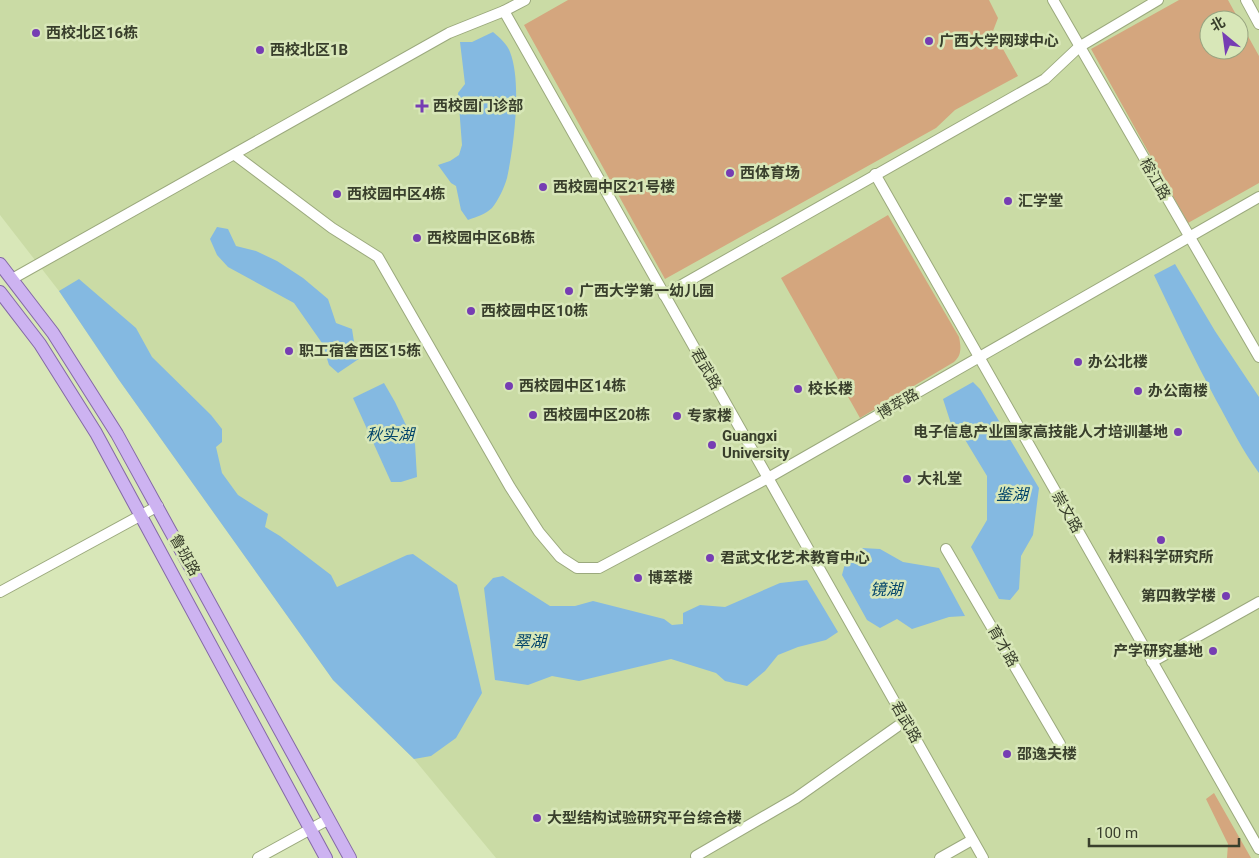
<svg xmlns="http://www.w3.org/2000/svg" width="1259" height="858" viewBox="0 0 1259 858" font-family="Roboto,'Noto Sans SC',sans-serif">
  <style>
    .built { fill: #cadba5; fill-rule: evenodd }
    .green { fill: #d4a67e }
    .water { fill: #84b9e1 }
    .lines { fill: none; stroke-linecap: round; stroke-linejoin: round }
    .minor-casing { stroke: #9ba97d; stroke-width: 12 }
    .major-casing { stroke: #8469a6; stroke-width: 14 }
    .minor { stroke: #fff; stroke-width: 10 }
    .major { stroke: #cdb3f1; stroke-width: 12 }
    .poi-dot { fill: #763db3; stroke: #d8e7b8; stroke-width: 2 }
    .labels { text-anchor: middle; stroke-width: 5; stroke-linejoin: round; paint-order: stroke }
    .poi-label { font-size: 15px; font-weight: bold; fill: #393f2c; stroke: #d8e7b8; text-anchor: start }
    .street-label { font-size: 15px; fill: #393f2c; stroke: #d8e7b8 }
    .water-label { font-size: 16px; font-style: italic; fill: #004369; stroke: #d8e7b8 }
  </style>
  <rect width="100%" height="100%" fill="#d8e7b8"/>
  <path class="built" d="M0 0H1259V858H496L414 759 333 680 119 380 59 291 0 215ZM1209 20H1239V50H1209Z"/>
  <g class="green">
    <path d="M568 0H989L998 18 993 31 1018 76 955 110 936 128 665 279 524 25Z"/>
    <path d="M1179 0H1228L1239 20H1209V50H1239V20L1259 56V183L1188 223 1091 49Z"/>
    <path d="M888 215 959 337C961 347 962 355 954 362L860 418 781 278Z"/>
    <path d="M1214 793 1251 858H1227L1228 844 1206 799Z"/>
  </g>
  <g class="water">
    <path d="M493 32C500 38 507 44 510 52 522 82 514 146 507 178 505 186 498 201 492 208 486 214 476 217 468 220L461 210 456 186 451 183 438 165 450 161 459 155 462 145 458 93 465 84 460 42H472Z"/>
    <path d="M217 227 228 229 236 246 256 251 277 261 303 278 328 299 336 323 352 329 355 348 366 354 338 373 329 365 322 343 294 303 228 267 217 255 210 239Z"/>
    <path d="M1175 264 1215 331 1259 397V473C1242 450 1230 425 1216 400 1194 359 1174 317 1154 275Z"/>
    <path d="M79 279 136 328 152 357 211 415 222 429V442L216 447 222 473 238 495 268 514 265 527 280 536 331 575 337 587 407 555 413 554 457 585 482 693 456 738 431 756 414 759 333 680 119 380 59 291Z"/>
    <path d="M973 382 980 389 1039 488 1033 535 1021 556 1019 589 1010 600 999 599 971 547 987 520V476L964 438 953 430 943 399Z"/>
    <path d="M384 383 395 402 415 444 417 477 401 482H391L353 398Z"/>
    <path d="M862 548 880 549 903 562 939 568 965 616 949 617 912 629 897 619 880 628 867 620 842 575 846 560Z"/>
    <path d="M503 576 550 606H575L593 601 664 619 672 625 683 624V613L700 605 725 607 780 583 807 580 838 632 826 640 798 647 778 655 765 671 747 686 725 681 716 673 671 659 579 681 552 676 528 685 495 680 484 588 493 578Z"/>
  </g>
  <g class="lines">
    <defs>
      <g id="minor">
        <path d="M1053 0 1259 357"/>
        <path d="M1246 0 1259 24"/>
        <path d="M504 11 983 858"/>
        <path d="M235 155 332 228 378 257 510 487 539 532 560 557 577 568H599L768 478 1259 197"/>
        <path d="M875 174 1259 849"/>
        <path d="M12 279 449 33 504 11 525 0"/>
        <path d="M664 295 1045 79 1079 47 1158 0"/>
        <path d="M946 549 1060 744"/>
        <path d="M0 592 158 506"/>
        <path d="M1152 662 1259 602"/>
        <path d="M258 858 329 819"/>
        <path d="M697 858 696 856 796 798 905 721"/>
        <path d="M940 858 972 840"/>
      </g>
      <g id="major">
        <path d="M0 264 53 333 117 434 350 858"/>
        <path d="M0 292 40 344 96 433 326 858"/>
      </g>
    </defs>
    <use href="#minor" class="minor-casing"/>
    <use href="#major" class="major-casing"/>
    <use href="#minor" class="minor"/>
    <use href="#major" class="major"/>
  </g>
  <g class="poi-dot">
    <circle cx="36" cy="33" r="5"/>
    <circle cx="929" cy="41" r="5"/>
    <circle cx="260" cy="50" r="5"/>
    <path d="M419.5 98.5h5v5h5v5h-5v5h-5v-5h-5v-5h5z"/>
    <circle cx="730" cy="173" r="5"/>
    <circle cx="543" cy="187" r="5"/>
    <circle cx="337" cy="194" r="5"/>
    <circle cx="1008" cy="201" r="5"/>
    <circle cx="417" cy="238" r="5"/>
    <circle cx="569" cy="291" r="5"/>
    <circle cx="471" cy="311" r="5"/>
    <circle cx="289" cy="351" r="5"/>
    <circle cx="1078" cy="362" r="5"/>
    <circle cx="509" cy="386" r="5"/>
    <circle cx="798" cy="389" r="5"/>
    <circle cx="1138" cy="391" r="5"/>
    <circle cx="533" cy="415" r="5"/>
    <circle cx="677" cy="416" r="5"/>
    <circle cx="1178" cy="432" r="5"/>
    <circle cx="712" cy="445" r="5"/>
    <circle cx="907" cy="479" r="5"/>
    <circle cx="1161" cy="540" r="5"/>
    <circle cx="710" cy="558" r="5"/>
    <circle cx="638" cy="578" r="5"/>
    <circle cx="1226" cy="596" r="5"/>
    <circle cx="1213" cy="651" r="5"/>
    <circle cx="1007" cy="754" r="5"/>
    <circle cx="537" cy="818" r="5"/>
  </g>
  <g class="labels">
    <g class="poi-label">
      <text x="46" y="38">西校北区16栋</text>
      <text x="939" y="46">广西大学网球中心</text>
      <text x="270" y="55">西校北区1B</text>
      <text x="433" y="111">西校园门诊部</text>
      <text x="740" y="178">西体育场</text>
      <text x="553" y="192">西校园中区21号楼</text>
      <text x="347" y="199">西校园中区4栋</text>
      <text x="1018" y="206">汇学堂</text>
      <text x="427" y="243">西校园中区6B栋</text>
      <text x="579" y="296">广西大学第一幼儿园</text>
      <text x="481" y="316">西校园中区10栋</text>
      <text x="299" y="356">职工宿舍西区15栋</text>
      <text x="1088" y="367">办公北楼</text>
      <text x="519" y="391">西校园中区14栋</text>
      <text x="808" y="394">校长楼</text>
      <text x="1148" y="396">办公南楼</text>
      <text x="543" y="420">西校园中区20栋</text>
      <text x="687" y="421">专家楼</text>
      <text x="1168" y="437" text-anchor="end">电子信息产业国家高技能人才培训基地</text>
      <text x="722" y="441">Guangxi<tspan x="722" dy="17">University</tspan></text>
      <text x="917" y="484">大礼堂</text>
      <text x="1161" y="562" text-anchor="middle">材料科学研究所</text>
      <text x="720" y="563">君武文化艺术教育中心</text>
      <text x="648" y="583">博萃楼</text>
      <text x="1216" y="601" text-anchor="end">第四教学楼</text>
      <text x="1203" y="656" text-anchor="end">产学研究基地</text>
      <text x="1017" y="759">邵逸夫楼</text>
      <text x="547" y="823">大型结构试验研究平台综合楼</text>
    </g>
    <g class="street-label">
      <text transform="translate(1155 179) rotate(60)" y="5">榕江路</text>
      <text transform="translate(706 369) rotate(60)" y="5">君武路</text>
      <text transform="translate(898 404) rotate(-30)" y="5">博萃路</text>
      <text transform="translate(1067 512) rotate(60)" y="5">崇文路</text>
      <text transform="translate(185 555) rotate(61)" y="5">鲁班路</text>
      <text transform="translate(1003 646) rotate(60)" y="5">育才路</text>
      <text transform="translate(906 722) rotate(60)" y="5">君武路</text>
    </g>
    <g class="water-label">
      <text x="390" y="440">秋实湖</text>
      <text x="1012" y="500">鉴湖</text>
      <text x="886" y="595">镜湖</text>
      <text x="530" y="647">翠湖</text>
    </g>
  </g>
  <g transform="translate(1224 35) rotate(331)"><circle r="24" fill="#d8e7b8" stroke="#98a480"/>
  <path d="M0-4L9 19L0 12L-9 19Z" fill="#763db3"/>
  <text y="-8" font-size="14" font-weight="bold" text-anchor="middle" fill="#393f2c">北</text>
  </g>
  <path d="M1089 838v8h150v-8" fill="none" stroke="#393f2c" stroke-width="2.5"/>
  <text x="1096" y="838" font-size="15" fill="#393f2c" stroke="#d8e7b8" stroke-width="4" paint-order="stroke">100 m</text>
</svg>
